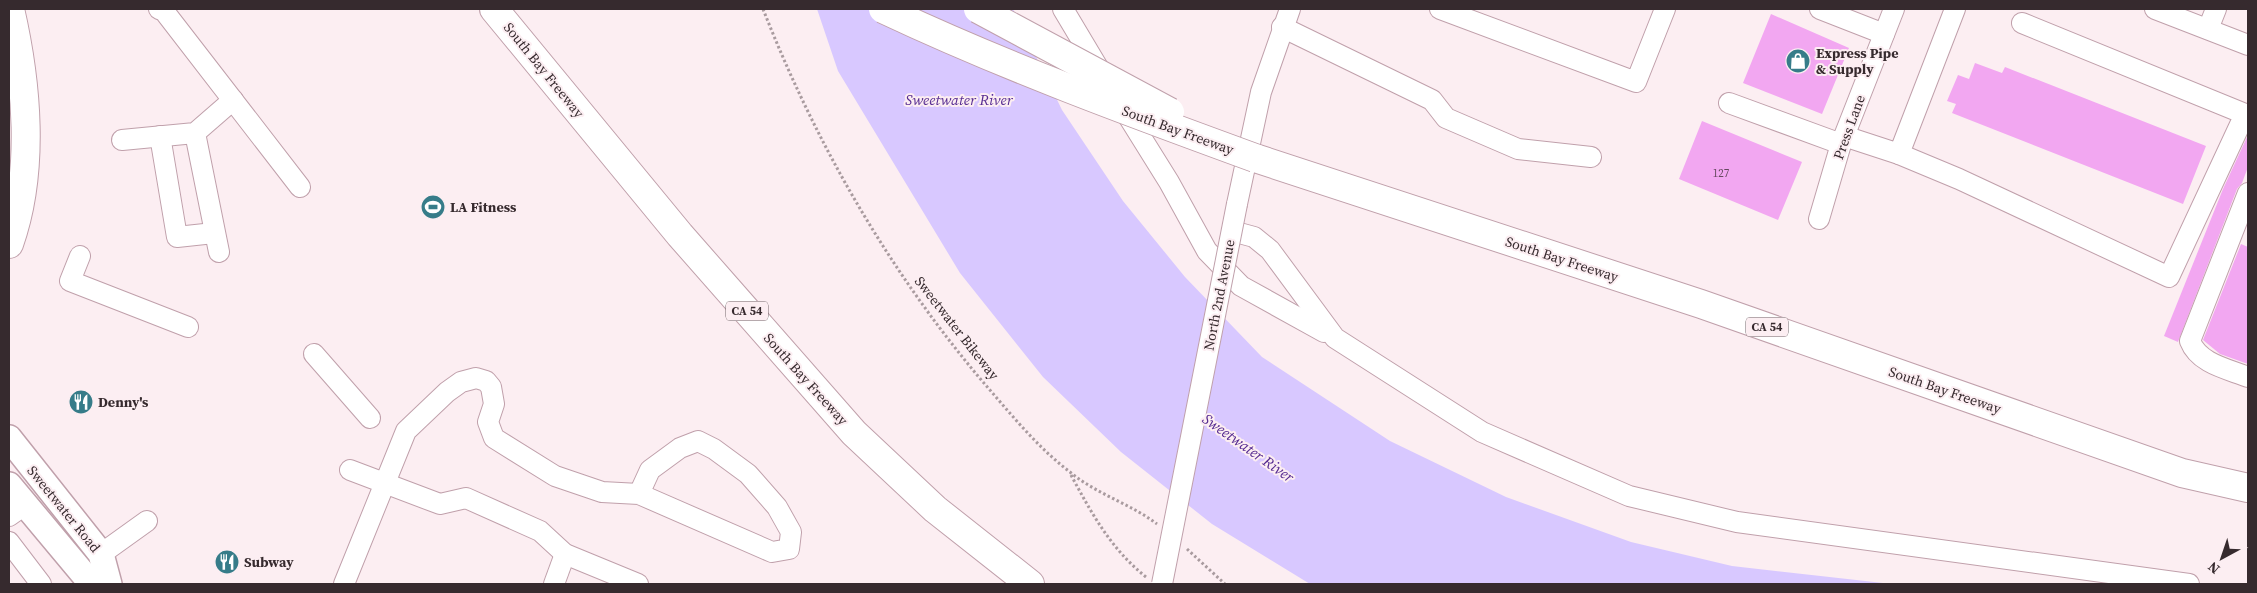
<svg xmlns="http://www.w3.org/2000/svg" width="2257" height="593" viewBox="0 0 2257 593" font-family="'Source Serif 4',serif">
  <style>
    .water { fill: #d8c8ff }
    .building { fill: #f2a7f1 }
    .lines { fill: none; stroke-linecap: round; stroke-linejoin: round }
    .minor-casing { stroke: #c0a0ab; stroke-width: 22 }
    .major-casing { stroke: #c0a0ab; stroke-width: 28 }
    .highway-casing { stroke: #c0a0ab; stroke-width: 30 }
    .path { stroke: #a99b9f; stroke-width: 3; stroke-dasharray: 2.5 2.5; stroke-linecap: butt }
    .minor { stroke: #fff; stroke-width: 20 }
    .major { stroke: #fff; stroke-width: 25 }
    .highway { stroke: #fff; stroke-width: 28 }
    .minor-bridge-casing { stroke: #c0a0ab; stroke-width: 22; stroke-linecap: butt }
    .highway-bridge-casing { stroke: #c0a0ab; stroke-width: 30; stroke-linecap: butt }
    .minor-bridge { stroke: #fff; stroke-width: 20 }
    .highway-bridge { stroke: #fff; stroke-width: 28 }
    .labels { text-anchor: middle; stroke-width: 4; stroke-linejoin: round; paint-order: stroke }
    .number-label { font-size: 11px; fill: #65495f }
    .shield { fill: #fceef2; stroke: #716569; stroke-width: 1 }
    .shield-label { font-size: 12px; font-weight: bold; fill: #362a2e }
    .poi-label { font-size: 14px; font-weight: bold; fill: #362a2e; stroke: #fceef2; text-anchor: start }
    .street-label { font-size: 14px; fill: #362a2e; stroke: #fceef2 }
    .water-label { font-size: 15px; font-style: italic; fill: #562b91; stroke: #fceef2 }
  </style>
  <rect width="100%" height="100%" fill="#fceef2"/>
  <path class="water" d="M817 9H1013L1062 110 1123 201 1185 277 1262 357 1390 441 1506 497 1631 542 1732 566 1892 584H1310L1212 524 1121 452 1043 377 960 273 838 71Z"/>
  <g class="building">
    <path d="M1771 14 1849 48 1822 114 1743 83Z"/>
    <path d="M1975 63 2002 73 2005 67 2206 146 2183 204 1952 113 1956 104 1947 101 1958 75 1969 79Z"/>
    <path d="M1702 121 1802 162 1778 220 1679 179Z"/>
    <path d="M2248 135V167L2242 183 2237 189 2178 342 2164 336 2223 189Z"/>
    <path d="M2241 244 2248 247V364L2220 354 2203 340Z"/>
  </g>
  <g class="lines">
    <defs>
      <g id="minor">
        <path d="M159 9 164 11 300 187"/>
        <path d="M1063 9 1103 76"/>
        <path d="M1440 9 1636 82 1665 9"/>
        <path d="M1820 9 1884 34"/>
        <path d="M2155 9 2248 45"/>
        <path d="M1282 27 1432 100 1446 118 1518 149 1591 157"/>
        <path d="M2208 29 2216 9"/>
        <path d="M1729 103 1841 144"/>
        <path d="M1121 105 1169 182 1207 251 1241 286 1324 332"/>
        <path d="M195 133 219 252"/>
        <path d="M160 136 177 237 214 233"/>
        <path d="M1844 136 1899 154 1955 9"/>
        <path d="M122 140 195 133 233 100"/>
        <path d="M1899 154 1959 179 2169 277 2245 114 2022 23"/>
        <path d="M2248 193 2190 341C2199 364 2228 369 2248 377"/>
        <path d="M1237 204 1261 92 1290 9"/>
        <path d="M1819 219 1841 144 1894 9"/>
        <path d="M1232 231 1254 237 1270 250 1335 338 1482 432 1629 496 1737 522 2189 584"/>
        <path d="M80 256 70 281 188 327"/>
        <path d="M314 354 370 418"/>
        <path d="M350 470 440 504 466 498 540 531 565 554 638 584"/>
        <path d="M9 516 26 504"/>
        <path d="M9 542 41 584"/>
        <path d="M101 554 147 521"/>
        <path d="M344 584 406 431 447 392 461 382 476 378 486 381 491 387 494 404 488 422 494 438 555 476 602 492 639 494 772 552 789 549 791 532 777 507 748 474 714 449 698 441 680 448 650 470 639 494"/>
        <path d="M554 584 565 554"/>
      </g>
      <g id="major">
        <path d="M9 438 101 554 109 584"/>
        <path d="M9 485 85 576 102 584"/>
      </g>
      <g id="highway">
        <path d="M494 9 680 235 854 433 935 509 1030 584"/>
        <path d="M1255 158 1701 304 2182 473 2248 488"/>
        <path d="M9 244C35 171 27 83 10 9"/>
      </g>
    </defs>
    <use href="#minor" class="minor-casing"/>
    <use href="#major" class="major-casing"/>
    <use href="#highway" class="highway-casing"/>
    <g class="path">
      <path d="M763 9C816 144 889 271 983 382 1010 413 1037 447 1070 472 1096 494 1131 504 1157 524"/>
      <path d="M1071 475C1092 514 1111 549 1146 577"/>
      <path d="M1187 549 1225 584"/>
    </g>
    <use href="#minor" class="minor"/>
    <use href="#major" class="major"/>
    <use href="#highway" class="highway"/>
    <defs>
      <path id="minor-bridge" d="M1162 584 1237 204"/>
      <g id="highway-bridge">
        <path d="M883 9C1004 66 1129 112 1255 158"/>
        <path d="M978 9 1170 112"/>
      </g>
    </defs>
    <use href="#minor-bridge" class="minor-bridge-casing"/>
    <use href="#highway-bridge" class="highway-bridge-casing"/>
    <use href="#minor-bridge" class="minor-bridge"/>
    <use href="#highway-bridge" class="highway-bridge"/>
  </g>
  <defs>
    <symbol id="shop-disc" viewBox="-11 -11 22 22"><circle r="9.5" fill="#367c89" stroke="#fceef2"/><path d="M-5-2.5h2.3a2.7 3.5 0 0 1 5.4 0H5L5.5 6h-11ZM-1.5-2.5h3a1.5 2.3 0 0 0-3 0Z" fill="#fff"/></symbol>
    <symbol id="stadium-disc" viewBox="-11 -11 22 22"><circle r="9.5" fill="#367c89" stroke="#fceef2"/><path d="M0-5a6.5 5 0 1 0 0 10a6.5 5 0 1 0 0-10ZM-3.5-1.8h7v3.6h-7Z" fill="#fff"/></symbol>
    <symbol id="restaurant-disc" viewBox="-11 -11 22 22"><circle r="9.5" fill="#367c89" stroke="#fceef2"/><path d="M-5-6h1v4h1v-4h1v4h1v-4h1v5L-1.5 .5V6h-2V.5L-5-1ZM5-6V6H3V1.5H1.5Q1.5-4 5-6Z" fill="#fff"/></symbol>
  </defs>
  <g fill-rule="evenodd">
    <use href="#shop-disc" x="1784" y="47" width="28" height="28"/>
    <use href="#stadium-disc" x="419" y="193" width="28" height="28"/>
    <use href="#restaurant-disc" x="67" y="388" width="28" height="28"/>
    <use href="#restaurant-disc" x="213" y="548" width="28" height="28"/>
  </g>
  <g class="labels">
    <g class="number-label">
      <text x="1721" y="177">127</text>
    </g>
    <g class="shield">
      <rect x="726" y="301.5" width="42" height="19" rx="4"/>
      <rect x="1746" y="317.5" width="42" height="19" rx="4"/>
    </g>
    <g class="shield-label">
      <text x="747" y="315">CA 54</text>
      <text x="1767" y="331">CA 54</text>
    </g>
    <g class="poi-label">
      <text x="1816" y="58">Express Pipe<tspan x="1816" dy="16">&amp; Supply</tspan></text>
      <text x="450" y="212">LA Fitness</text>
      <text x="98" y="407">Denny's</text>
      <text x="244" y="567">Subway</text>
    </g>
    <g class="street-label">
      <text transform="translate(544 70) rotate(51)" y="5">South Bay Freeway</text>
      <text transform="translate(1849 127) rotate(-70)" y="5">Press Lane</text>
      <text transform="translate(1178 130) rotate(20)" y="5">South Bay Freeway</text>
      <text transform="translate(1562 259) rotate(18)" y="5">South Bay Freeway</text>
      <text transform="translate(1219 295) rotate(-79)" y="5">North 2nd Avenue</text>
      <text transform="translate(957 328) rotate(52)" y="5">Sweetwater Bikeway</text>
      <text transform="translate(806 379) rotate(48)" y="5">South Bay Freeway</text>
      <text transform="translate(1945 390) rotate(19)" y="5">South Bay Freeway</text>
      <text transform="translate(64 509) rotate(51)" y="5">Sweetwater Road</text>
    </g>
    <g class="water-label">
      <text x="959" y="105">Sweetwater River</text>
      <text transform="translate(1248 448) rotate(35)" y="5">Sweetwater River</text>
    </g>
  </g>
  <rect width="2257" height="593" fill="none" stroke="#362a2e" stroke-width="20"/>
  <g transform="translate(2222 558) rotate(220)" stroke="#fceef2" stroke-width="4" paint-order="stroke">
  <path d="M0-4L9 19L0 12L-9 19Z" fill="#362a2e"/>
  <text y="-8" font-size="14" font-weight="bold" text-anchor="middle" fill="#362a2e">N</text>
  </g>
</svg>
